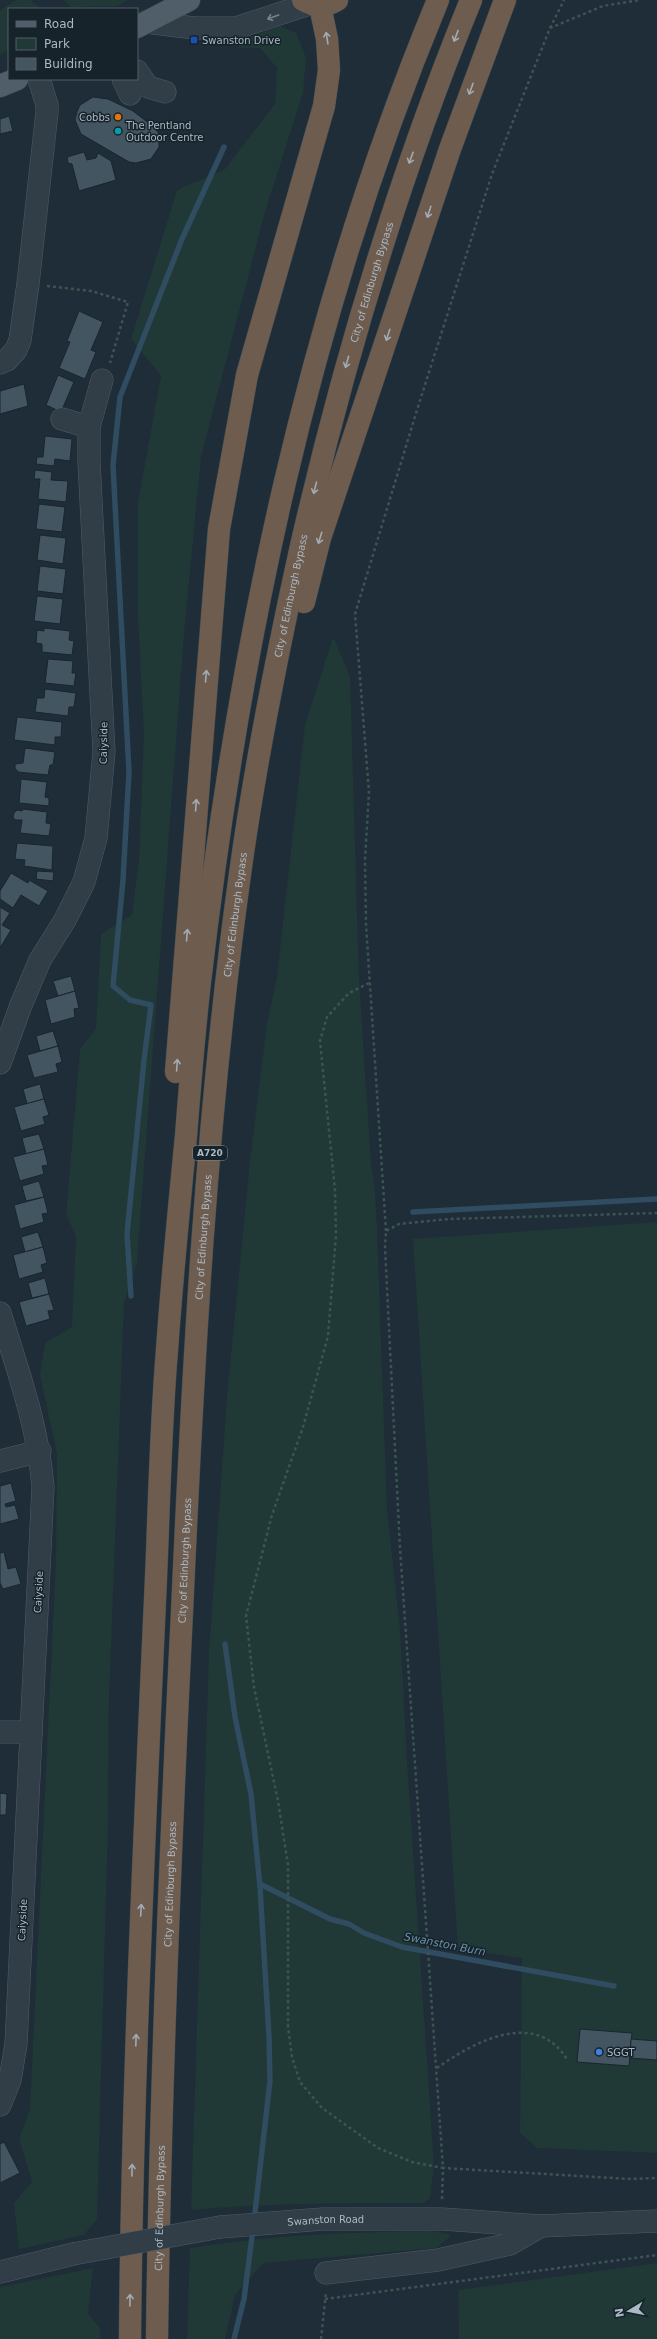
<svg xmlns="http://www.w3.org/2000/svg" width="657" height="2339" viewBox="0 0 657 2339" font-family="'DejaVu Sans',sans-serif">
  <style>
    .green { fill: #203836 }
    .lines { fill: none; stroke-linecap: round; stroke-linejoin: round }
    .stream { stroke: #2f4c60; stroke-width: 5.5 }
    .building { fill: #435561; stroke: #19252e }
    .minor-casing { stroke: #4f5c66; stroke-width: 23 }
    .major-casing { stroke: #3e4a54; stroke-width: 23 }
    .highway-casing { stroke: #3c4952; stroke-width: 23 }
    .path { stroke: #3d5453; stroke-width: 2.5; stroke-dasharray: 3 3; stroke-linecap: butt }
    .minor { stroke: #313e47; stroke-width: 22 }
    .major { stroke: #4f5e68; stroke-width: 22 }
    .highway { stroke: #6e5c4e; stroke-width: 22 }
    .minor-bridge-casing { stroke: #4f5c66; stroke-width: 23; stroke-linecap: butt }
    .minor-bridge { stroke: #313e47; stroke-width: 22 }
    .oneway { stroke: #74828c }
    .oneway2 { stroke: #a2abb3 }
    .transit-dot { fill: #1a4fb4; stroke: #17232b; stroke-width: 1.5 }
    .food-dot { fill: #e8710a; stroke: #17232b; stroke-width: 1.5 }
    .culture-dot { fill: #0f9aa8; stroke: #17232b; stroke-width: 1.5 }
    .shop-dot { fill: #3f7fe0; stroke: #17232b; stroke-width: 1.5 }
    .labels { text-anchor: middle; stroke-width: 3; stroke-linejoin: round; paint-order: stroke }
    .shield { fill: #17232b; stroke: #7f8c97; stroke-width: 1 }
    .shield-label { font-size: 9px; font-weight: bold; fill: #abb9c5 }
    .poi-label { font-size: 10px; fill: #abb9c5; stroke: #17232b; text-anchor: start }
    .street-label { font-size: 10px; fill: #abb9c5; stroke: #17232b }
    .water-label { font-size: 11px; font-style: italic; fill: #6991ab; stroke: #17232b }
  </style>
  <rect width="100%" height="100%" fill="#1e2d37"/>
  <g class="green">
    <path d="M16 0H30L42 9H9V49L0 54V10Z"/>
    <path d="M63 0H128L117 6 71 7Z"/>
    <path d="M280 26 296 33 306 57 303 93 265 212 201 457 184 634 137 1262 124 1303 109 1700 108 1824 97 2219 84 2235 19 2249 14 2203 32 2182 19 2139 30 2109 56 1559 57 1454 40 1375 45 1343 72 1327 76 1236 66 1215 80 1049 96 1029 101 934 132 915 139 860 144 733 138 619V502L161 376 131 339 177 190 224 170 275 104 277 68 260 48H239V41Z"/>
    <path d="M333 637 350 676 359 979 371 1163 375 1191 377 1228 387 1510 400 1629 407 1760 434 2166 430 2198 424 2203C346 2203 269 2203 191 2210L209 1652 227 1396 250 1161 267 1023 277 977 305 725Z"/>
    <path d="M657 1222V2153L537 2148 520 2133 522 1958 458 1949 413 1239Z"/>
    <path d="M431 2231 452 2235 436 2248 263 2263 235 2295 225 2339H187L190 2248C270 2235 350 2232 431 2231Z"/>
    <path d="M657 2263V2339H459L458 2290Z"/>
    <path d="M93 2268 88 2314 100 2328V2339H0V2287Z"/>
  </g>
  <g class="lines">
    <g class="stream">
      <path d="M413 1212 657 1199"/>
      <path d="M131 1296 127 1234 144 1060 151 1005 130 1000 113 986 123 880 129 772 113 465 120 397 182 239 224 147"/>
      <path d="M225 1644 235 1717 251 1794 260 1887 269 2036 270 2081 254 2221"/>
      <path d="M260 1884 330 1919 349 1924 364 1933 402 1947 614 1986"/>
      <path d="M234 2339 244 2299 253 2229"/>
    </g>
  </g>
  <g class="building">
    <path d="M93 97 108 99 133 111 155 128 159 134V147L151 159 136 163 129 162 81 134 75 120 77 112 80 105Z"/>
    <path d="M9 116 13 131 0 134V119Z"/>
    <path d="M84 152 87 160 96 158 98 153 111 161 116 180 79 191 72 164 68 163 67 157Z"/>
    <path d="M79 311 103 322 91 350 96 352 85 379 59 368 70 342 67 341Z"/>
    <path d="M58 375 74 382 61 412 46 405Z"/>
    <path d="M24 384 28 406 0 414V391Z"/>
    <path d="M45 436 72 439 70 461 55 459 54 466 36 464 37 457H43Z"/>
    <path d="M35 470 52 472 51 480 68 481 66 502 38 499 40 479H34Z"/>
    <path d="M39 504 65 507 62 532 36 529Z"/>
    <path d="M40 535 66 538 63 564 37 560Z"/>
    <path d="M40 566 66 569 63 594 37 591Z"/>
    <path d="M37 596 63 599 60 624 34 621Z"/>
    <path d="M44 628 70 631 69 640 74 641 72 655 42 652V644L36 643 37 630 44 631Z"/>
    <path d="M48 659 73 661 72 673H76L74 686 45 683Z"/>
    <path d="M45 689 76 693 74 707H69L68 716 35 712 37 698H44Z"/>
    <path d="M17 717 62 722 61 737H55V745L14 740Z"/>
    <path d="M25 748 55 752 53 765H50L48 775 18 772 15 768V764L23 763Z"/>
    <path d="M21 779 47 782 45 797 49 798V806L19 803Z"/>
    <path d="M23 809 47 812 46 823 51 824 49 836 20 833 22 820H15L13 817 14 813 17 810 22 811Z"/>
    <path d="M17 843 53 846 52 870 24 866 25 860 15 859Z"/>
    <path d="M37 871 54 872 53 881 36 879Z"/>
    <path d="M11 873 28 883 29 880 48 891 39 906 21 895 13 908 0 899V891Z"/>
    <path d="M0 907 10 913 2 925 11 930 0 948Z"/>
    <path d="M71 976 75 991 58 996 53 981Z"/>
    <path d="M75 991 79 1008 74 1009 75 1017 51 1024 45 1000Z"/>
    <path d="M53 1031 58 1046 40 1051 36 1036Z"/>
    <path d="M58 1046 62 1062 56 1064 58 1072 34 1078 27 1055Z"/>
    <path d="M40 1084 44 1099 27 1104 23 1089Z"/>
    <path d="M44 1099 49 1115 43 1117 45 1124 21 1131 14 1107Z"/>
    <path d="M39 1134 44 1149 26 1154 22 1138Z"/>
    <path d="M44 1149 48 1165 42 1166 44 1174 20 1181 13 1157Z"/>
    <path d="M39 1181 44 1197 26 1201 22 1186Z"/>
    <path d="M44 1197 48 1213 42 1214 44 1222 20 1229 14 1205Z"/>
    <path d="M38 1232 43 1247 25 1252 21 1237Z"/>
    <path d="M43 1247 47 1263 41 1265 43 1272 19 1279 13 1255Z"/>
    <path d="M45 1278 49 1294 32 1298 28 1283Z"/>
    <path d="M49 1294 54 1310 48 1311 50 1319 26 1326 19 1302Z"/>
    <path d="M11 1483 16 1501 5 1504 6 1507 15 1505 19 1519 0 1524V1486Z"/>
    <path d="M4 1552 8 1569 16 1567 21 1584 3 1589 0 1583V1553Z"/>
    <path d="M0 1793 7 1794 6 1815H0Z"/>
    <path d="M580 2029 632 2033 629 2066 577 2062Z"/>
    <path d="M631 2039 657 2041V2060L630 2058Z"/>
    <path d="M4 2142 20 2173 0 2183V2144Z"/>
  </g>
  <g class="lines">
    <defs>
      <g id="minor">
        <path d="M146 22 194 28H236L309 4"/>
        <path d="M137 71 148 87 165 92"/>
        <path d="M123 79 130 94"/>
        <path d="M0 363 7 360 16 350 20 340 28 284 47 112V105L39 79"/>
        <path d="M62 419 89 427"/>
        <path d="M0 1063 21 1005 40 960 65 920 84 882 96 838 104 752 89 462V427L102 380"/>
        <path d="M0 1313C18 1371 38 1426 43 1487L16 2044 10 2080 0 2105"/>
        <path d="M0 1461 40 1451"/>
        <path d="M0 1732H31"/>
        <path id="s1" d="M220 2227 323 2219H442L541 2226 657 2221"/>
        <path d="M0 2272 73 2254"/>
        <path d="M326 2273 438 2260 510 2244 541 2226"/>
      </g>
      <g id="major">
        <path d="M137 27 189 0"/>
        <path d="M0 86 17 79"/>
      </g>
      <g id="highway">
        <path d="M303 0C315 7 326 7 337 0"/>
        <path d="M304 602 320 538 450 149 505 0"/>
        <path d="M176 1072 219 529 247 375 324 106 329 70 327 39 320 6"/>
        <path d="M130 2339C132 2092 144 1846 155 1600 159 1517 160 1433 167 1350 172 1279 179 1207 186 1136 190 1085 194 1033 200 982 239 646 308 313 438 0"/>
        <path id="s2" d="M157 2339C160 2096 170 1854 182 1612 193 1366 206 1118 240 874 255 764 277 655 301 546 344 359 398 178 471 0"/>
      </g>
    </defs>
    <use href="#minor" class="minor-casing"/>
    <use href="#major" class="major-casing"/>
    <use href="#highway" class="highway-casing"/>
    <g class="path">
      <path d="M550 28 564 0"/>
      <path d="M47 286 91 291 128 302 110 363"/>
      <path d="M369 983 349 993 327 1017 320 1041 335 1190 336 1235 328 1336 303 1427 272 1515 246 1616 254 1687 278 1801 288 1865V2027L292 2057 300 2082 322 2108 378 2148 412 2162 443 2168 400 1548 385 1248 386 1231 399 1224 449 1219 657 1213"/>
      <path d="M386 1231 366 924 365 860 369 792 355 614 417 410 492 174 550 28 603 6 639 0"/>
      <path d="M437 2068C475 2041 537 2008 568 2061"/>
      <path d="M442 2199 443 2168 630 2179 657 2178"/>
      <path d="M325 2299 657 2255"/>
      <path d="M321 2339 326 2292"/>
    </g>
    <use href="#minor" class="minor"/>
    <use href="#major" class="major"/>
    <use href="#highway" class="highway"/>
    <defs>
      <path id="minor-bridge" d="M73 2254 220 2227"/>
    </defs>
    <use href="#minor-bridge" class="minor-bridge-casing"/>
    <use href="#minor-bridge" class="minor-bridge"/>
  </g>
  <defs><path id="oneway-shaft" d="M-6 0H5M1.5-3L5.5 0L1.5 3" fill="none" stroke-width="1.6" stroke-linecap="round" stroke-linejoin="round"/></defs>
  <use class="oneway" href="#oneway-shaft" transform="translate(273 17) rotate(160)"/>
  <g class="oneway2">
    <use href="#oneway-shaft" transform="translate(456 36) rotate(111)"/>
    <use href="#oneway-shaft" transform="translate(327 38) rotate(-99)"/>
    <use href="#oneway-shaft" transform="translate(471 89) rotate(110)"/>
    <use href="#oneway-shaft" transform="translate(411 158) rotate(110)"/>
    <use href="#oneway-shaft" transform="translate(429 212) rotate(108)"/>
    <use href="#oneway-shaft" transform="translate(388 335) rotate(108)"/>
    <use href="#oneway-shaft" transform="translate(347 362) rotate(106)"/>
    <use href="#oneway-shaft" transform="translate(315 488) rotate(104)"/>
    <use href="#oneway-shaft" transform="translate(320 538) rotate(107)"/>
    <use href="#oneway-shaft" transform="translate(206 676) rotate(-85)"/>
    <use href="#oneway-shaft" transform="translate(196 805) rotate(-86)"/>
    <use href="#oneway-shaft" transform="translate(187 935) rotate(-86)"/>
    <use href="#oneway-shaft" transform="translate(177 1065) rotate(-86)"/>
    <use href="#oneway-shaft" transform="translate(141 1910) rotate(-87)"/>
    <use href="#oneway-shaft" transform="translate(136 2040) rotate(-88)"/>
    <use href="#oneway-shaft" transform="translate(132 2170) rotate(-89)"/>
    <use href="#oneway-shaft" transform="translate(130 2300) rotate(-89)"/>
  </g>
  <rect class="transit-dot" x="190" y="36" width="8" height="8" rx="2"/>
  <circle class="food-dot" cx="118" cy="117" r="4"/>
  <circle class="culture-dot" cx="118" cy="131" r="4"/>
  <circle class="shop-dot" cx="599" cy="2052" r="4"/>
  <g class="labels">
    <rect class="shield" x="193" y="1146" width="34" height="14" rx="3"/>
    <g class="shield-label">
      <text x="210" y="1156">A720</text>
    </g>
    <g class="poi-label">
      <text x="202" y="44">Swanston Drive</text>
      <text x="110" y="121" text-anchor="end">Cobbs</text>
      <text x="126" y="129">The Pentland<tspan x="126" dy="12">Outdoor Centre</tspan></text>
      <text x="607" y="2056">SGGT</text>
    </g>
    <g class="street-label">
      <text dy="4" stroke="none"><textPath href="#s2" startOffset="2075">City of Edinburgh Bypass</textPath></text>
      <text dy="4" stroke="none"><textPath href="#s2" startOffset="1751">City of Edinburgh Bypass</textPath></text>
      <text transform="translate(103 743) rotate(-89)" y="4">Caiyside</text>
      <text dy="4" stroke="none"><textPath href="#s2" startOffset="1427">City of Edinburgh Bypass</textPath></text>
      <text dy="4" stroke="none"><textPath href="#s2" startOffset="1103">City of Edinburgh Bypass</textPath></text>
      <text dy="4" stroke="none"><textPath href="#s2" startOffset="779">City of Edinburgh Bypass</textPath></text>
      <text transform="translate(38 1592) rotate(-87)" y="4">Caiyside</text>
      <text dy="4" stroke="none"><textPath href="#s2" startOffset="455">City of Edinburgh Bypass</textPath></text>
      <text transform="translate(22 1920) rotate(-87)" y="4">Caiyside</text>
      <text dy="4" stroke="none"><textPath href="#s2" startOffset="131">City of Edinburgh Bypass</textPath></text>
      <text dy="4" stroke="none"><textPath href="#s1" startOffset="106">Swanston Road</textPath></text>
    </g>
    <g class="water-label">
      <text transform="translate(445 1944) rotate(11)" y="4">Swanston Burn</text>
    </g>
  </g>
  <rect x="8" y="8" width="130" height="72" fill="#17232b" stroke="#525f69"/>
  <rect x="16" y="21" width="20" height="6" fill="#4f5e68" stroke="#525f69"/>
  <text x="44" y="28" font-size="12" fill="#abb9c5">Road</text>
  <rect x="16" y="38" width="20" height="12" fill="#203836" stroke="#525f69"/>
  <text x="44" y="48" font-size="12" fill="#abb9c5">Park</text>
  <rect x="16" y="58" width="20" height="12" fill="#435561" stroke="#525f69"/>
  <text x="44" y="68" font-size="12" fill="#abb9c5">Building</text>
  <g transform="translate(629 2311) rotate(260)" stroke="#17232b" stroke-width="3" paint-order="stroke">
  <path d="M0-3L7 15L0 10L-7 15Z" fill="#abb9c5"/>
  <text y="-6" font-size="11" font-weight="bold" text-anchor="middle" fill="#abb9c5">N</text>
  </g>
</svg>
